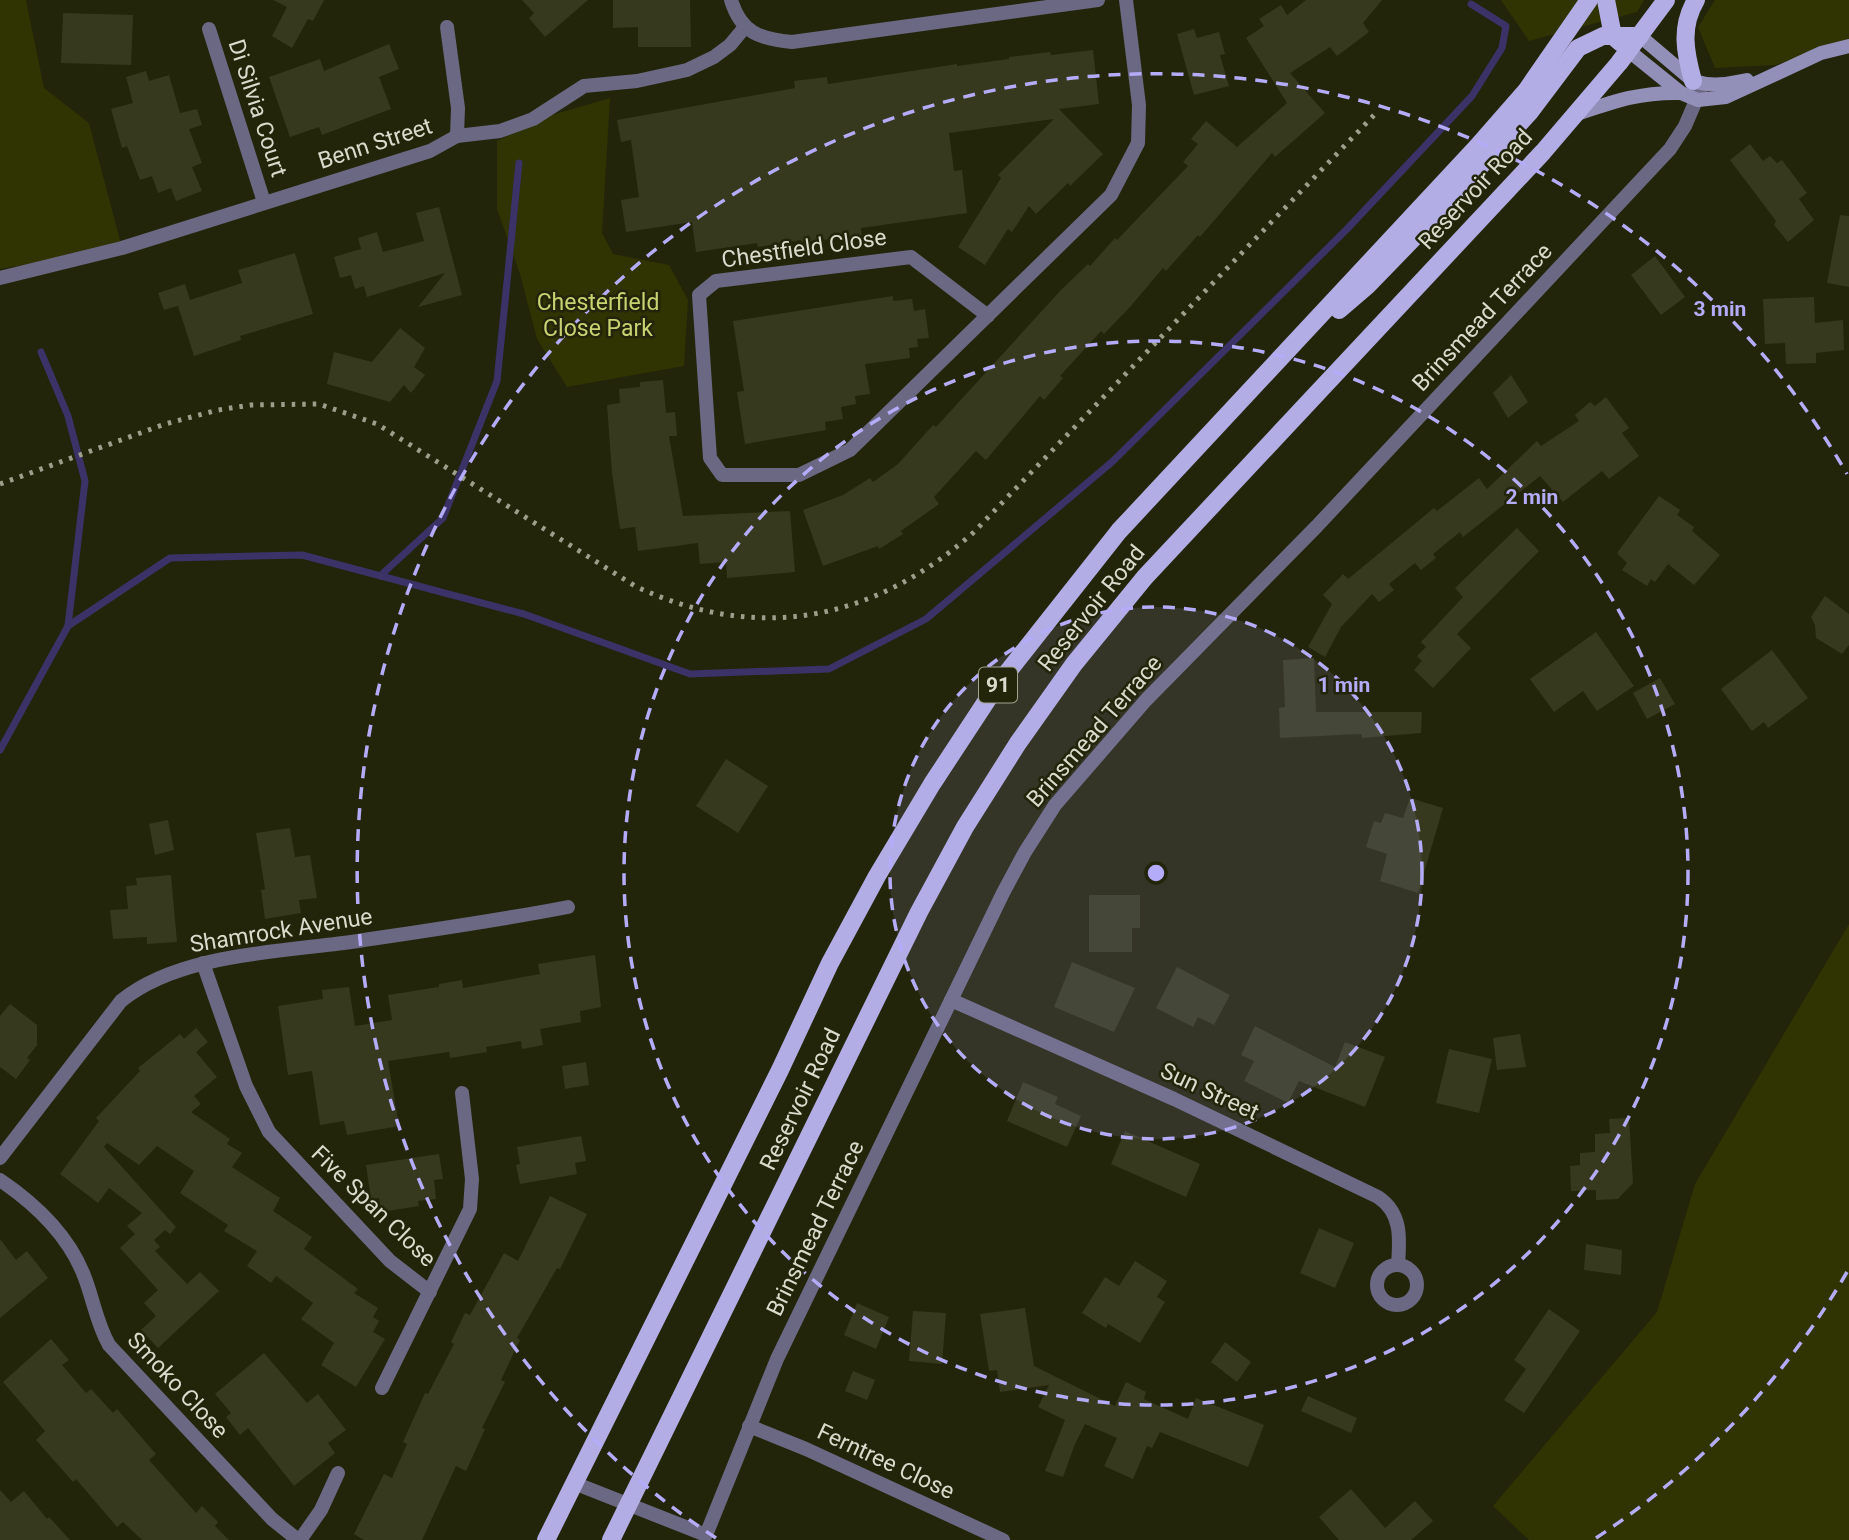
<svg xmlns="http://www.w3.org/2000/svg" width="1849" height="1540" viewBox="0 0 1849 1540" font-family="Roboto,sans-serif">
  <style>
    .green { fill: #303302 }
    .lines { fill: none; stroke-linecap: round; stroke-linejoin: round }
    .stream { stroke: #3b3268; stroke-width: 7 }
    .building { fill: #36391e }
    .street { stroke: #6a6882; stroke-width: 14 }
    .secondary { stroke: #928fb9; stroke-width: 14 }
    .primary { stroke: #b2ade4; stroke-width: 18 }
    .rail { stroke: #9d9f8c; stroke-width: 5; stroke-dasharray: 3.5 7; stroke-linecap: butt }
    .ring { fill: none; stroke: #b4acf9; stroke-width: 3.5; stroke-dasharray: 12 9 }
    .labels { text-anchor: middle; stroke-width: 5; stroke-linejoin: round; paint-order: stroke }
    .shield { fill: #23250a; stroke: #a2a592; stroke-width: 2 }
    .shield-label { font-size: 21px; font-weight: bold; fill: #d9dccc }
    .street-label { font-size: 23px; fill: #d9dccc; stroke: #23250a }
    .park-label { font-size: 23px; fill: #c9d271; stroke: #23250a }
    .centre { fill: #b4acf9; stroke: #23250a; stroke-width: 3.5 }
    .ring-label { font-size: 21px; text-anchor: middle; font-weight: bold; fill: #b4acf9; stroke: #23250a; stroke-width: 5; stroke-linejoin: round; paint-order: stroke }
  </style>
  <rect width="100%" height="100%" fill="#23250a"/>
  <g class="green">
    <path d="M0 0H26L44 88 89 123 122 248 0 269Z"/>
    <path d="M1501 0H1644L1637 12 1529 41Z"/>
    <path d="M1715 0H1849V43L1834 45 1775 65 1715 68 1698 27Z"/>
    <path d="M610 98 602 233 613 254 669 265 688 300 684 366 567 387 537 339 520 274 497 209V141L552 115Z"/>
    <path d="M1849 924V1540H1529L1493 1506 1657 1312 1695 1184Z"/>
  </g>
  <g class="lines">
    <g class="stream">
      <path d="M380 576 443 518 497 381 519 163"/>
      <path d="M68 626 170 558 302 555 524 614 690 674 829 669 926 619 1112 462 1348 228 1472 96 1502 48 1506 26 1471 4"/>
      <path d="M0 750 68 626 85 481 68 416 41 352"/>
    </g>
  </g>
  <g class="building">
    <path d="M273 0H324L313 21 308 19 292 48 272 36 287 7Z"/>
    <path d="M522 0H588L545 37 529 18 534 13Z"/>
    <path d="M613 0H690L691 47H638V27L613 28Z"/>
    <path d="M1306 0H1382L1363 23 1369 32 1337 56 1330 47 1290 73 1325 113 1275 157 1272 153 1200 237 1198 235 1166 271 1163 268 1130 307 1104 334 1101 331 1060 376 1063 378 1044 400 1040 396 986 460 976 451 934 497 939 504 901 531 903 534 879 549 878 546 823 566 803 510 843 495 870 478 873 482 898 464 933 425 936 427 1061 290 1088 264 1090 266 1115 238 1117 240 1188 166 1183 162 1198 144 1191 139 1206 121 1237 147 1287 103 1246 38 1264 26 1259 19 1281 5 1287 15Z"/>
    <path d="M63 13 133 15 131 65 61 63Z"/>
    <path d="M1194 29 1197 38 1219 32 1225 54 1220 55 1229 86 1194 95 1177 34Z"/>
    <path d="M389 44 399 69 379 77 391 109 322 135 319 127 290 137 269 77 320 59 324 71Z"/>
    <path d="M1093 50 1099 104 1059 109 1103 154 1070 186 1068 183 1036 214 1029 206 1012 232 1008 229 985 265 958 247 1001 178 998 175 1054 119 949 133 954 171 962 170 967 213 861 228 862 236 801 242V240L758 247 757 243 696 252 692 222 626 232 621 200 639 197 631 140 621 142 617 120 795 88 794 81 827 77 828 84 957 64V66L1009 59V57L1050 52 1051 55Z"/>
    <path d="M146 71 149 81 169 75 180 113 197 109 202 125 189 129 202 163 192 167 202 191 176 201 171 188 158 193 152 176 140 180 127 146 122 148 111 109 133 103 126 77Z"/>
    <path d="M1750 144 1763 161 1770 156 1777 163 1782 160 1807 193 1799 199 1814 220 1788 242 1774 225 1776 221 1730 160Z"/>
    <path d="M439 207 462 295 418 307 445 273 367 297 364 286 355 289 351 275 340 278 334 257 361 249 358 238 377 232 383 252 424 241 416 213Z"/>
    <path d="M1840 215 1849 216V287L1827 283Z"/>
    <path d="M295 253 313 314 240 336 241 340 194 356 178 306 164 310 158 293 185 284 190 300 242 283 238 270Z"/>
    <path d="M1655 256 1685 297 1661 315 1631 275Z"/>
    <path d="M893 296V301L912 299 914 311 925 309 929 338 917 339 918 347 909 348 910 358 865 364 870 394 855 396 856 404 841 407 843 419 825 422 826 430 745 444 737 392 744 391 733 321Z"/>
    <path d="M1814 297 1815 323 1843 320 1844 350 1816 353V363L1786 364 1785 343 1765 344 1763 299Z"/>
    <path d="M400 328 425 348 414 367 425 375 411 393 404 385 390 402 327 384 334 352 372 362Z"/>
    <path d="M1511 375 1528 402 1508 418 1493 393Z"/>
    <path d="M663 380 666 413 675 412 677 436H669L683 516 790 511 795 572 727 578 726 562 700 564 698 543 638 551 635 527 620 529 612 473 607 405 620 403 619 389 640 387V382Z"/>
    <path d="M1606 397 1629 428 1622 433 1639 456 1609 479 1602 471 1563 502 1540 476 1463 537 1460 532 1433 554 1436 558 1421 570 1415 563 1389 584 1394 590 1379 602 1372 594 1341 627 1325 657 1308 647 1332 604 1323 595 1343 574 1348 579 1434 508 1437 511 1479 478 1487 489 1537 441 1541 446 1579 421 1575 415 1590 402 1595 406Z"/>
    <path d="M1659 496 1680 510 1677 515 1694 527 1692 531 1720 555 1694 585 1668 564 1655 582 1651 579 1647 586 1622 570 1627 563 1617 553Z"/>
    <path d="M1517 528 1539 551 1457 634 1471 648 1433 688 1414 670 1422 661 1417 656 1426 647 1421 642 1463 597 1455 588Z"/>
    <path d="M1825 596 1849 614V645L1842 654 1816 638 1815 625 1811 617Z"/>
    <path d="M1596 632 1634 686 1597 711 1583 691 1554 712 1530 679Z"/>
    <path d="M1772 650 1808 698 1768 728 1764 722 1752 731 1721 689Z"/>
    <path d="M1314 658 1316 712H1422L1421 733 1362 738 1361 734 1280 738 1279 708 1285 707 1283 660Z"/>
    <path d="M1660 678 1675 704 1647 719 1633 693Z"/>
    <path d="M726 759 768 786 738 833 696 806Z"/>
    <path d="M1410 798 1443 808 1418 893 1380 881 1387 854 1366 847 1374 821 1381 823 1385 813 1403 818Z"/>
    <path d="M168 820 174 850 155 855 149 824Z"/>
    <path d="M290 828 295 857 310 855 317 898 299 900 301 913 265 919 261 890 265 889 256 833Z"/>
    <path d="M171 875 177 942 147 944V937L113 939 110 910 128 909 126 886 137 885 136 878Z"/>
    <path d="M1089 895H1140V928H1132V952H1089Z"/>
    <path d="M595 955 601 1007 580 1011 581 1022 540 1029 543 1045 522 1049 521 1041 486 1047 487 1052 450 1058 449 1052 388 1061 399 1126 347 1135 344 1121 320 1125 312 1071 288 1075 278 1006 323 999 322 990 349 987 355 1026 392 1020 388 995 439 987V984L462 980 463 988 540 974 538 964Z"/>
    <path d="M1072 962 1135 988 1114 1032 1054 1007Z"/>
    <path d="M1177 967 1230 995 1214 1025 1198 1017 1193 1027 1156 1008Z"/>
    <path d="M10 1004 37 1025V1045L27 1058 30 1060 16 1079 0 1067V1016Z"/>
    <path d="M1255 1026 1335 1067 1345 1042 1385 1057 1365 1107 1299 1081 1288 1103 1244 1081 1254 1061 1241 1055Z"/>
    <path d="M196 1028 208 1042 196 1052 217 1077 194 1096 201 1104 191 1112 230 1139 227 1144 242 1153 232 1167 280 1198 273 1211 312 1237 304 1249 358 1289 354 1293 378 1308 373 1317 379 1321 373 1332 385 1339 356 1387 321 1365 334 1343 301 1319 313 1303 276 1276 271 1283 247 1266 257 1251 224 1231 228 1225 180 1193 194 1171 157 1146 139 1165 107 1143 104 1147 176 1227 170 1234 165 1230 154 1240 160 1247 155 1251 187 1284 200 1272 219 1291 158 1348 141 1330 156 1316 144 1303 158 1290 120 1248 135 1234 127 1226 142 1213 109 1188 98 1203 60 1174 99 1121 96 1118 140 1071 138 1068 180 1034 184 1039Z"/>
    <path d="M1520 1034 1526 1067 1497 1070 1493 1038Z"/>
    <path d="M1449 1049 1492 1059 1479 1113 1436 1103Z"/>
    <path d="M586 1062 589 1085 565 1089 562 1066Z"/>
    <path d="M1023 1082 1058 1097 1055 1104 1081 1116 1067 1147 1007 1121Z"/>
    <path d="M1629 1118 1633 1183 1618 1199 1596 1200V1190L1571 1191 1570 1166 1580 1165V1153L1595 1152V1134L1610 1133 1609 1119Z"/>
    <path d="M1125 1131 1200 1164 1186 1197 1111 1164Z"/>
    <path d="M581 1136 586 1161 575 1163 577 1174 520 1184 516 1165 520 1164 517 1147Z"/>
    <path d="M439 1154 443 1179 434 1180 436 1199 418 1201 419 1206 381 1212 379 1198 371 1199 366 1165Z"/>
    <path d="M550 1196 587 1214 560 1269 557 1268 517 1338 520 1340 501 1380 505 1382 482 1428 485 1429 466 1471 456 1466 422 1540H364L354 1534 384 1474 392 1478 407 1444 403 1442 425 1393 428 1394 454 1344 451 1342 465 1313 470 1315 504 1253 518 1261Z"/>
    <path d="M1319 1228 1354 1243 1335 1288 1300 1273Z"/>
    <path d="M0 1239 16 1260 27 1251 48 1278 0 1318Z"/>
    <path d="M1586 1244 1622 1250 1621 1275 1584 1270Z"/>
    <path d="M1135 1261 1167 1281 1157 1297 1165 1302 1140 1343 1108 1324 1106 1328 1082 1313 1105 1277 1119 1286Z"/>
    <path d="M857 1303 889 1317 876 1349 844 1335Z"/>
    <path d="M1025 1308 1034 1366 1115 1406 1126 1382 1146 1392 1144 1399 1188 1419 1196 1398 1264 1425 1248 1467 1160 1432 1152 1448 1147 1446 1133 1479 1104 1466 1117 1438 1085 1424 1075 1444 1063 1477 1045 1471 1065 1420 1038 1407 1049 1385 1000 1392 997 1370 989 1371 980 1314Z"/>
    <path d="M1549 1309 1580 1331 1524 1413 1504 1400 1526 1369 1514 1360Z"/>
    <path d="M913 1311 946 1313 942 1364 909 1361Z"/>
    <path d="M51 1339 69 1360 62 1365 86 1393 91 1389 113 1413 117 1409 156 1454 149 1460 196 1513 202 1506 218 1522 215 1526 229 1540H142L123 1522 117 1527 76 1479 73 1482 36 1440 45 1431 3 1382Z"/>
    <path d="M1225 1342 1251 1362 1237 1382 1211 1362Z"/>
    <path d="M264 1353 307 1403 318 1394 346 1430 328 1443 335 1453 294 1486 248 1428 240 1435 226 1417 231 1413 215 1394Z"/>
    <path d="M853 1371 875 1380 867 1400 845 1391Z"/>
    <path d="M1308 1396 1357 1418 1351 1433 1301 1411Z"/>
    <path d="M1351 1489 1385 1528 1415 1501 1433 1521 1411 1540H1339L1319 1517Z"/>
    <path d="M0 1490 11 1502 24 1491 47 1519 49 1517 70 1540H0Z"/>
  </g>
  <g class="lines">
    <g class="street">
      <path d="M731 0C741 33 760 39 792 42L1098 0"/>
      <path d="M447 27 458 108 457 136"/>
      <path d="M209 29 264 202"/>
      <path d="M0 278 122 248 430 151 457 136 500 131 533 119 584 86 637 81 687 70 714 57 730 45 745 27"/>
      <path d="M988 316 911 257 716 281 699 295 710 458 722 475H799L850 450 1111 195 1138 143 1139 105 1126 0"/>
      <path d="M203 963 246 1086 269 1132 390 1261 430 1292"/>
      <path d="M951 1000 1174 1099 1378 1197C1402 1213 1400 1238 1398 1265"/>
      <path d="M0 1158 121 1001C178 954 279 952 351 942 424 931 496 921 568 907"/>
      <path d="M0 1180C34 1203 67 1234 83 1273 93 1297 96 1322 109 1345L272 1519 298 1540"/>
      <circle cx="1397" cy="1285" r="20"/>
      <path d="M382 1388 470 1209 472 1179 462 1093"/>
      <path d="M749 1426 806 1449 1003 1540"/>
      <path d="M574 1483 706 1535 777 1359 1003 893 1025 852 1055 805 1146 700 1317 526 1670 149 1685 126 1703 84"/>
      <path d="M300 1540 321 1510 338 1473"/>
    </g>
    <g class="secondary">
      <path d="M1640 36 1693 81C1712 87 1728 84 1747 80"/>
      <path d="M1629 51 1681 93 1698 100 1726 97 1821 53 1849 46"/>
      <path d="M1577 114C1615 101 1640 92 1681 93"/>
    </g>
    <g class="primary">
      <path d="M1606 0 1613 36 1621 43"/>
      <path d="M1693 81C1685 52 1680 27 1696 0"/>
      <path d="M1339 310 1367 286 1430 221 1529 113 1578 48 1603 36H1640"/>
      <path d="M546 1540 780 1070 830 963 877 876 932 784 995 688 1119 531 1477 147 1526 91 1589 0"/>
      <path d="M611 1540 919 912 965 827 1018 743 1074 664 1145 577 1543 152 1619 63 1666 0"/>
    </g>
    <path class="rail" d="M0 484 165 424 218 410 251 405 319 404 377 424 635 586C757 644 874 621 974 532L1378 111"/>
  </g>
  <circle cx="1156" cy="873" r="266" fill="#b4acf9" fill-opacity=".12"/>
  <g class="ring">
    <circle cx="1156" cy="873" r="266"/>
    <circle cx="1156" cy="873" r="532"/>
    <path d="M1847 1272A798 798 0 0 1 1596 1538M716 1538A798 798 0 1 1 1847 474"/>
  </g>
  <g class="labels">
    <rect class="shield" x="979" y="667.5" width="38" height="35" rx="5"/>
    <g class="shield-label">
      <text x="998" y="692">91</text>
    </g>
    <g class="street-label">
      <text transform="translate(258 108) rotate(72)" y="8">Di Silvia Court</text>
      <text transform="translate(375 143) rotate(-18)" y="8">Benn Street</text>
      <text transform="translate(1475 189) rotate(-47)" y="8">Reservoir Road</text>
      <text transform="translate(804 248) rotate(-8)" y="8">Chestfield Close</text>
      <text transform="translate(1482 317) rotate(-47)" y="8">Brinsmead Terrace</text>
      <text transform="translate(1091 608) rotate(-51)" y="8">Reservoir Road</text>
      <text transform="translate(1094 731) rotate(-49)" y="8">Brinsmead Terrace</text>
      <text transform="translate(281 930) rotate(-9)" y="8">Shamrock Avenue</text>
      <text transform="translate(1210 1091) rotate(25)" y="8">Sun Street</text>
      <text transform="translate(800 1099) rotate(-64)" y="8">Reservoir Road</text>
      <text transform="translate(374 1206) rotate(44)" y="8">Five Span Close</text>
      <text transform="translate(815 1228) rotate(-64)" y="8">Brinsmead Terrace</text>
      <text transform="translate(178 1385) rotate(47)" y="8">Smoko Close</text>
      <text transform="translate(886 1461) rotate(25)" y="8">Ferntree Close</text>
    </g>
    <g class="park-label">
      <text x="598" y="310">Chesterfield<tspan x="598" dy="26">Close Park</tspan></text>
    </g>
  </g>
  <circle cx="1156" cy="873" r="10" class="centre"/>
  <g class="ring-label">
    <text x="1720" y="316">3 min</text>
    <text x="1532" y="504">2 min</text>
    <text x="1344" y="692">1 min</text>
  </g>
</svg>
